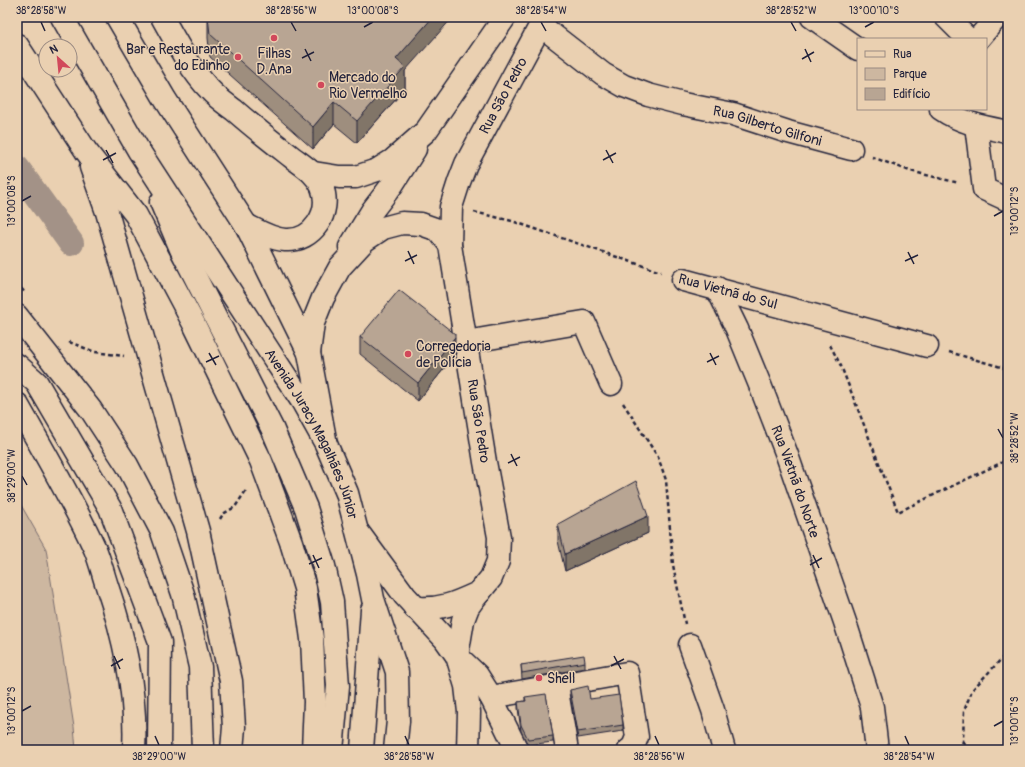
<svg xmlns="http://www.w3.org/2000/svg" width="1025" height="767" viewBox="0 0 1025 767" font-family="Pangolin,sans-serif">
  <style>
    .green { fill: #cdb7a0; stroke: #786c6e }
    .lines { fill: none; stroke-linecap: round; stroke-linejoin: round }
    .canal { stroke: #a39287; stroke-width: 26 }
    .minor-casing { stroke: #22223b; stroke-width: 25 }
    .major-casing { stroke: #22223b; stroke-width: 25 }
    .path { stroke: #22223b; stroke-width: 2.5; stroke-dasharray: 4 3; stroke-linecap: butt }
    .minor { stroke: #ead0b1; stroke-width: 22 }
    .major { stroke: #ead0b1; stroke-width: 22 }
    .wall { fill: #9e8e7e; stroke: #22223b }
    .shaded-wall { fill: #817467; stroke: #22223b }
    .building { fill: #b8a593; stroke: #22223b }
    .ticks { fill: none; stroke: #22223b; stroke-width: 1.5 }
    .poi-dot { fill: #d1495b; stroke: #ead0b1; stroke-width: 1.5 }
    .labels { text-anchor: middle; stroke-width: 3; stroke-linejoin: round; paint-order: stroke }
    .poi-label { font-size: 14px; fill: #22223b; stroke: #ead0b1; text-anchor: start }
    .street-label { font-size: 14px; fill: #22223b; stroke: #ead0b1 }
    .neatline { fill: none; stroke: #22223b; stroke-width: 1.5 }
    .ticks-label { font-size: 10px; text-anchor: middle; fill: #22223b }
  </style>
  <rect width="100%" height="100%" fill="#ead0b1"/>
  <filter id="ink" filterUnits="userSpaceOnUse"><feTurbulence type="fractalNoise" baseFrequency=".025" numOctaves="2"/><feDisplacementMap in="SourceGraphic" scale="8" xChannelSelector="R" yChannelSelector="G"/><feConvolveMatrix kernelMatrix="1 2 1 2 8 2 1 2 1" color-interpolation-filters="sRGB"/></filter>
  <g filter="url(#ink)">
    <path class="green" d="M17 498 46 549 74 727 76 750H17Z"/>
    <g class="lines">
      <path class="canal" d="M17 168 71 243"/>
      <defs>
        <g id="minor">
          <path d="M117 17 165 99 246 225 309 353 325 439"/>
          <path d="M162 17C176 42 190 69 210 90 217 98 226 104 234 110 251 125 270 140 288 154 300 164 316 172 322 187 332 212 313 242 285 240 271 239 258 231 246 225"/>
          <path d="M812 17 858 49"/>
          <path d="M946 17 968 39"/>
          <path id="s1" d="M540 25 603 74 624 86 648 95 683 104 733 114 788 132 851 149"/>
          <path d="M978 39 997 17"/>
          <path d="M17 45 86 151 136 215 194 324 261 461 291 542 305 588 312 639 315 702 313 750"/>
          <path d="M941 109C961 123 984 127 1008 132"/>
          <path d="M976 125 984 189 1008 200"/>
          <path d="M91 167 107 212 198 531 231 681 234 727 232 750"/>
          <path d="M314 173 339 177H356L377 170 393 160 426 131 505 17"/>
          <path d="M350 247 372 211 392 185 415 149"/>
          <path d="M683 280 927 346"/>
          <path id="s2" d="M717 288 737 329 760 385 787 455 845 622 872 707 877 750"/>
          <path d="M466 342 584 322 611 384"/>
          <path d="M309 353 313 323 323 298 340 267 365 240 383 228 402 223 421 224 438 230 450 245"/>
          <path d="M358 532 405 596 445 639 457 656 466 686 469 712 468 750"/>
          <path d="M415 608C442 610 456 603 480 592"/>
          <path d="M690 645 713 710 724 750"/>
          <path d="M556 685 567 750"/>
          <path d="M491 697 627 673 637 737 633 747 629 750"/>
          <path id="s3" d="M517 750 491 697 477 675 457 656 463 620 468 607 473 600 491 578 498 561 499 537 485 462 450 245 451 207 459 182 466 164 545 17"/>
        </g>
        <g id="major">
          <path id="s4" d="M62 17 139 151 273 357 302 401 326 444 347 493 368 574 373 599 397 672 398 721 395 750"/>
          <path d="M161 202 181 249 272 428 306 508 324 566 332 602 338 686 332 750"/>
          <path d="M17 316 91 410 127 465 162 532 183 594 200 667 203 750"/>
          <path d="M17 365 37 383 110 508 160 642 159 750"/>
          <path d="M17 404C44 452 72 499 95 549 100 561 103 574 107 586 125 639 137 694 134 750"/>
          <path d="M362 750 372 610"/>
        </g>
      </defs>
      <use href="#minor" class="minor-casing"/>
      <use href="#major" class="major-casing"/>
      <g class="path">
        <path d="M872 157 910 171 959 183"/>
        <path d="M474 212 512 221 661 272"/>
        <path d="M17 283 25 293"/>
        <path d="M69 342 95 352 124 356"/>
        <path d="M830 345 841 366 898 512 1007 460"/>
        <path d="M949 352 1008 369"/>
        <path d="M623 403 658 457 666 480 673 565 685 624"/>
        <path d="M220 519 223 514 235 507 247 489"/>
        <path d="M963 741 970 750"/>
        <path d="M960 750 963 741 964 711 972 690 1008 652"/>
      </g>
      <use href="#minor" class="minor"/>
      <use href="#major" class="major"/>
    </g>
    <g class="wall">
      <path d="M208 17 405 71V89L357 143 334 124 313 149 210 57 208 38Z"/>
      <path d="M360 337 455 355 418 401 360 354Z"/>
      <path d="M558 524 648 533 565 571 558 541Z"/>
      <path d="M585 662V668L522 679 521 665Z"/>
      <path d="M570 690 590 699 623 725V731L578 738 570 696Z"/>
      <path d="M525 697 553 736V742L528 745 521 731 518 708V702L525 701Z"/>
    </g>
    <g class="shaded-wall">
      <path d="M433 17H453L405 71V89L357 143V121L396 59Z"/>
      <path d="M334 102V124L313 149V127Z"/>
      <path d="M455 337V355L418 401V383Z"/>
      <path d="M648 516V533L565 571V554Z"/>
    </g>
    <g class="building">
      <path d="M208 17H433L396 59 405 67 357 121 334 102 313 127 210 34Z"/>
      <path d="M399 290 455 334V337L418 383 360 337Z"/>
      <path d="M636 481 648 516 565 554 558 524Z"/>
      <path d="M584 655 585 662 522 673 521 665Z"/>
      <path d="M588 686 590 699 619 695 623 725 578 732 570 690Z"/>
      <path d="M546 694 553 736 528 739 521 725 518 702 526 701 525 697Z"/>
    </g>
  </g>
  <path class="ticks" d="M41 22 45 31M291 22 296 31M541 22 546 31M791 22 796 31M364 27 373 22M865 27 874 22M305 49 311 61M805 49 811 62M302 58 314 52M802 59 814 52M106 150 113 163M606 150 613 163M103 160 116 153M603 160 616 153M22 201 31 196M994 216 1003 211M408 251 414 264M908 252 914 264M405 261 417 255M905 261 918 255M209 353 216 365M710 353 716 365M206 362 219 356M707 362 719 356M998 429 1003 438M511 454 517 466M508 463 520 457M22 476 27 485M313 555 319 568M813 555 819 568M309 564 322 558M810 565 822 558M114 656 120 669M614 656 621 669M111 666 123 659M611 666 624 659M22 711 31 706M994 726 1003 721M155 736 159 745M405 736 409 745M655 736 659 745M905 736 909 745"/>
  <g class="poi-dot">
    <circle cx="274" cy="38" r="4"/>
    <circle cx="238" cy="57" r="4"/>
    <circle cx="321" cy="85" r="4"/>
    <circle cx="408" cy="354" r="4"/>
    <circle cx="539" cy="678" r="4"/>
  </g>
  <g class="labels">
    <g class="poi-label">
      <text x="230" y="54" text-anchor="end">Bar e Restaurante<tspan x="230" dy="16">do Edinho</tspan></text>
      <text x="274" y="58" text-anchor="middle">Filhas<tspan x="274" dy="16">D.Ana</tspan></text>
      <text x="329" y="82">Mercado do<tspan x="329" dy="16">Rio Vermelho</tspan></text>
      <text x="416" y="351">Corregedoria<tspan x="416" dy="16">de Polícia</tspan></text>
      <text x="547" y="683">Shell</text>
    </g>
    <g class="street-label">
      <text dy="5" stroke="none"><textPath href="#s3" startOffset="700">Rua São Pedro</textPath></text>
      <text dy="5" stroke="none"><textPath href="#s1" startOffset="253">Rua Gilberto Gilfoni</textPath></text>
      <text transform="translate(728 291) rotate(15)" y="5">Rua Vietnã do Sul</text>
      <text transform="translate(479 421) rotate(81)" y="5">Rua São Pedro</text>
      <text dy="5" stroke="none"><textPath href="#s4" startOffset="487">Avenida Juracy Magalhães Júnior</textPath></text>
      <text dy="5" stroke="none"><textPath href="#s2" startOffset="209">Rua Vietnã do Norte</textPath></text>
    </g>
  </g>
  <rect width="1025" height="767" fill="none" stroke="#ead0b1" stroke-width="44"/>
  <rect x="857" y="38" width="130" height="72" fill="#ead0b1" stroke="#9a8a82"/>
  <rect x="865" y="51" width="20" height="6" fill="#ead0b1" stroke="#9a8a82"/>
  <text x="893" y="58" font-size="12" fill="#22223b">Rua</text>
  <rect x="865" y="68" width="20" height="12" fill="#cdb7a0" stroke="#9a8a82"/>
  <text x="893" y="78" font-size="12" fill="#22223b">Parque</text>
  <rect x="865" y="88" width="20" height="12" fill="#b8a593" stroke="#9a8a82"/>
  <text x="893" y="98" font-size="12" fill="#22223b">Edifício</text>
  <g transform="translate(58 58) rotate(333)"><circle r="19" fill="#ead0b1" stroke="#9a8a82"/>
  <path d="M0-3L7 15L0 10L-7 15Z" fill="#d1495b"/>
  <text y="-6" font-size="11" font-weight="bold" text-anchor="middle" fill="#22223b">N</text>
  </g>
  <rect x="22" y="22" width="981" height="723" class="neatline"/>
  <g class="ticks-label">
    <text x="41" y="14">38°28'58"W</text>
    <text x="291" y="14">38°28'56"W</text>
    <text x="373" y="14">13°00'08"S</text>
    <text x="541" y="14">38°28'54"W</text>
    <text x="791" y="14">38°28'52"W</text>
    <text x="874" y="14">13°00'10"S</text>
    <text transform="translate(11 201) rotate(-90)" y="4">13°00'08"S</text>
    <text transform="translate(1014 211) rotate(-90)" y="4">13°00'12"S</text>
    <text transform="translate(1014 438) rotate(-90)" y="4">38°28'52"W</text>
    <text transform="translate(11 476) rotate(-90)" y="4">38°29'00"W</text>
    <text transform="translate(11 711) rotate(-90)" y="4">13°00'12"S</text>
    <text transform="translate(1014 721) rotate(-90)" y="4">13°00'16"S</text>
    <text x="159" y="760">38°29'00"W</text>
    <text x="409" y="760">38°28'58"W</text>
    <text x="659" y="760">38°28'56"W</text>
    <text x="909" y="760">38°28'54"W</text>
  </g>
</svg>
